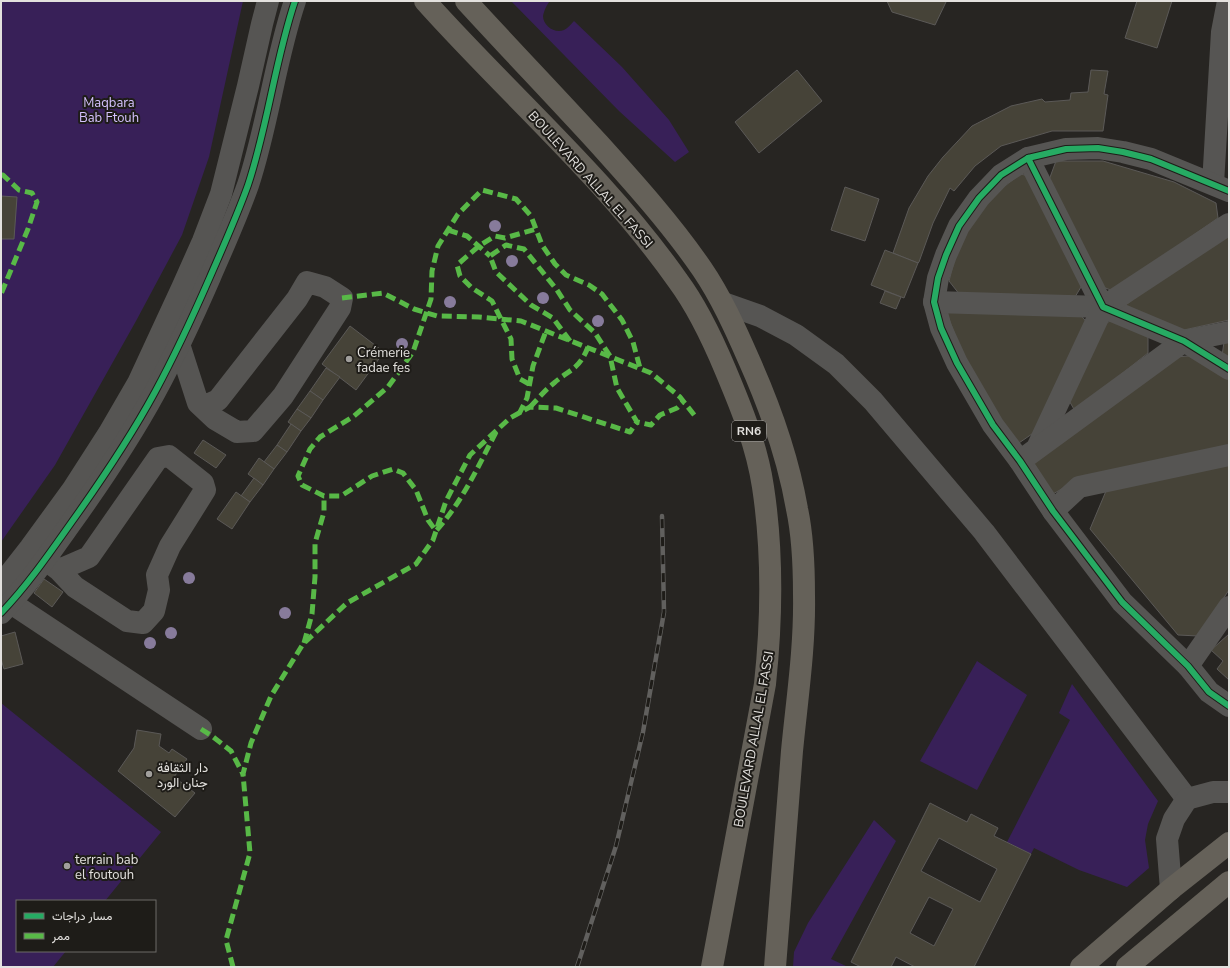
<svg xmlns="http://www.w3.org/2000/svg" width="1230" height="968" viewBox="0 0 1230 968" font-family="'Nunito Sans',Vazirmatn,sans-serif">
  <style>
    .green { fill: #382058 }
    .building { fill: #464338; stroke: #5b5957; fill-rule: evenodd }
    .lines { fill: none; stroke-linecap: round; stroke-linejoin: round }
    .minor { stroke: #565553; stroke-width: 22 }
    .major { stroke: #656159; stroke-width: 22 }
    .rail-casing { stroke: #61605e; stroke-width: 4.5 }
    .rail { stroke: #1e1c18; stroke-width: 3; stroke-dasharray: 9; stroke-linecap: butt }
    .quiet { stroke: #58b947; stroke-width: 5; stroke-dasharray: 10 5; stroke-linecap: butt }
    .cycleway-casing { stroke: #1e1c18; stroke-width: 8 }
    .cycleway { stroke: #26ab63; stroke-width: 6 }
    .tree { fill: #877b9b }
    .poi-dot { fill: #a19f9c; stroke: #1e1c18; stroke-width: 1.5 }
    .labels { text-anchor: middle; stroke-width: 4; stroke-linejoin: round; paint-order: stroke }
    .shield { fill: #1e1c18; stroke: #a8a6a3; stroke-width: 1 }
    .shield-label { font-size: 12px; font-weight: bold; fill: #e3e1de }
    .park-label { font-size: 13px; fill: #d5c2fe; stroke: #1e1c18 }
    .street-label { font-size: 13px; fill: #e3e1de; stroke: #1e1c18 }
    .poi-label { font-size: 13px; fill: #e3e1de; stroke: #1e1c18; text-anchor: start }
  </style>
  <rect width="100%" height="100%" fill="#272522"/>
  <g class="green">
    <path d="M1 1H243L209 157 182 235 136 321 55 465 1 542Z"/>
    <path d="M511 1H550C547 4 544 11 543 16 543 26 555 34 564 30 568 28 571 24 574 21L622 67 669 120 689 152 675 162 619 111Z"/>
    <path d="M977 661 1027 695 977 790 920 761Z"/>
    <path d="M1072 684 1158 801 1148 824 1145 840 1149 868 1127 887 1079 870 1034 848 1031 854 1007 842 1070 720 1059 713Z"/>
    <path d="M1 703 161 832 105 901H17V951H66L53 967H1Z"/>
    <path d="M874 820 896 841 831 959 848 967H793L794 952 808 923Z"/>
  </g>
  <g class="building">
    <path d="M887 1H944L946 2 935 25 892 12Z"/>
    <path d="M1137 1H1172L1157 48 1125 38Z"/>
    <path d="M797 70 822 101 759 153 735 122Z"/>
    <path d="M1091 70 1108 71 1104 94 1108 95 1103 131H1052L1001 146 975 166 954 191 950 188 933 223 919 262 918 263 893 253 909 208 928 176 943 157 972 126 1011 106 1042 99 1045 102 1070 100 1071 93 1088 92Z"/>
    <path d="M1056 161H1103L1174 182 1216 203 1218 218 1113 291 1098 285 1049 180Z"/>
    <path d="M1021 174 1032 177 1084 282 1075 297 960 295 949 281 959 242 991 196Z"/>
    <path d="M845 187 879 199 865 241 831 230Z"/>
    <path d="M1 196 17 197 14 239H1Z"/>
    <path d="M1229 230V320L1175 332 1120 309Z"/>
    <path d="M885 250 918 263 904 298 871 285Z"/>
    <path d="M885 291 901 297 896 309 880 303Z"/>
    <path d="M946 311 1079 313 1089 325 1045 425 1016 445 977 393Z"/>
    <path d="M1115 317 1148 333V353L1075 411 1067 397 1099 329Z"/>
    <path d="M350 326 384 352 356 390 322 364Z"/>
    <path d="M1229 341V361L1222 356 1224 342Z"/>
    <path d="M1199 355 1229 374V448L1077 480 1053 494 1031 459 1176 357Z"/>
    <path d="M326 368 340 377 323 400 310 391Z"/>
    <path d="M310 391 323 400 311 418 297 409Z"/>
    <path d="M297 409 311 418 301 431 288 422Z"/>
    <path d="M291 424 301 431 287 452 277 445Z"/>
    <path d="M203 440 226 455 216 468 194 453Z"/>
    <path d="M277 445 287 452 274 469 264 462Z"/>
    <path d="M259 458 274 469 263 485 248 474Z"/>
    <path d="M1229 463V590L1198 636 1178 635 1090 529 1106 491Z"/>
    <path d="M254 478 263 485 250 502 241 496Z"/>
    <path d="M236 492 250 502 232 529 217 519Z"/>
    <path d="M44 579 63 592 52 607 34 593Z"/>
    <path d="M15 632 23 664 4 669 1 659V636Z"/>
    <path d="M1229 634V680L1217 669 1223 661 1211 650Z"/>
    <path d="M137 730 161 734 159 746 169 753 172 749 187 759 174 777 195 793 175 817 118 771 134 748Z"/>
    <path d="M930 803 967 822 971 814 998 828 994 836 1031 854 974 967H915L896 957 891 967H861L851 962ZM939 838 997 869 980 902 921 871ZM929 897 953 909 934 946 910 933Z"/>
  </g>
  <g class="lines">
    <g class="minor">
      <path d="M1028 158 1103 307 1184 341 1229 369"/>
      <path d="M1213 184 1222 32 1228 1"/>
      <path d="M1229 191 1151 159 1123 152 1098 148 1066 149 1028 158 1001 175 979 198 959 226 946 255 938 278 934 302 941 328 957 363 993 425 1020 461 1053 511 1122 602 1188 666 1209 692 1229 706"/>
      <path d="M934 302 1103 307 1229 224"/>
      <path d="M723 303 760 316 796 335 836 364 873 401 984 532 1187 799"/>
      <path d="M179 344 198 403 215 419 237 432 253 431 283 396 340 308 342 298 325 287 307 282 297 299 218 400 203 407"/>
      <path d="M1038 446 1103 307"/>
      <path d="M1020 461 1184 341 1229 332"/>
      <path d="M1053 511 1079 487 1229 455"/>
      <path d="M34 551 59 570 75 587 127 621 143 623 154 611 159 590 157 575 170 546 205 490 203 483 169 456 158 458 89 557 59 570"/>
      <path d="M1 585 30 548 73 489 109 433 138 383 182 288 203 241 221 194 248 86 262 24 268 1"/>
      <path d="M11 603 201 729"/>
      <path d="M1 613C27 586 49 554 71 523 101 481 130 438 155 392 175 355 193 316 210 277 223 247 237 216 248 185 268 125 275 60 295 1"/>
      <path d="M1188 666 1229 607"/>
      <path d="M1171 889 1167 839 1174 819 1187 799 1213 792H1229"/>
    </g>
    <g class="major">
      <path d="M425 1C509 95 605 177 678 281 698 308 712 338 725 369 741 407 757 446 763 487 773 553 772 618 765 684L712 967"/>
      <path d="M466 1C510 49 555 96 599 144 635 184 671 224 702 269 721 297 735 328 749 360 770 407 788 457 797 509 803 537 804 566 804 595 805 647 797 699 792 751 786 823 780 895 775 967"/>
      <path d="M1081 967 1171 889 1229 843"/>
      <path d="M1127 967 1229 882"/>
    </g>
    <defs>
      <path id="rail" d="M577 967 616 846 643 732 664 612 662 516"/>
    </defs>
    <use href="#rail" class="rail-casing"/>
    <use href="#rail" class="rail"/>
    <g class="quiet">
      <path d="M1 175H3L19 190 32 193 37 202 28 229 1 294"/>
      <path d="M448 230 467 236 490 256"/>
      <path d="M342 298 383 293 414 309 437 316 479 317 521 321 651 373 680 397 695 416"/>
      <path d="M570 341 553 318 531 305 496 272 490 256 506 245 524 249 557 290 570 310 595 333 610 356 617 388 637 422 651 425 660 415 677 408 683 402"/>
      <path d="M529 384 520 379 512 359 511 339 492 301 472 288 460 276 457 265 479 246 495 236 505 238 536 229"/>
      <path d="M530 407C538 399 545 390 554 383 570 369 579 370 588 347"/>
      <path d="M519 414 527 398 533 366 546 331"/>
      <path d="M496 432C478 467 462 502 436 531L428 520 416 490 403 473 393 469 372 476 341 496H324L302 485 298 476 310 449 320 437 354 416 388 387 413 352 431 299 432 271 438 246 458 214 482 190 516 199 531 216 542 245 555 264 566 275 589 285 602 294 622 320 633 342 640 368"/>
      <path d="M304 643 312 614 315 577V543L324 512V496"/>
      <path d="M201 729 212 736 231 751 243 774 251 743 271 696 303 644 347 603 416 564 433 540 446 501 470 455 510 418 530 407 556 408 630 432 637 422"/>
      <path d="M233 967 226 940 250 853 243 774"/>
    </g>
    <defs>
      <g id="cycleway">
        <path d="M1028 158 1103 307 1184 341 1229 369"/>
        <path d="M1229 191 1151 159 1123 152 1098 148 1066 149 1028 158 1001 175 979 198 959 226 946 255 938 278 934 302 941 328 957 363 993 425 1020 461 1053 511 1122 602 1188 666 1209 692 1229 706"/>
        <path d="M1 613C27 586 49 554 71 523 101 481 130 438 155 392 175 355 193 316 210 277 223 247 237 216 248 185 268 125 275 60 295 1"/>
      </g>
    </defs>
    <use href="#cycleway" class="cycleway-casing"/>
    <use href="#cycleway" class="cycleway"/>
  </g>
  <g class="tree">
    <circle cx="495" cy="226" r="6"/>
    <circle cx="512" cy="261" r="6"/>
    <circle cx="543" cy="298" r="6"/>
    <circle cx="450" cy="302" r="6"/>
    <circle cx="598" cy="321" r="6"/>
    <circle cx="402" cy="344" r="6"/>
    <circle cx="189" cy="578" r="6"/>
    <circle cx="285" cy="613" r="6"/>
    <circle cx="171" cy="633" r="6"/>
    <circle cx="150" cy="643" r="6"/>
  </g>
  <g class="poi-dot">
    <circle cx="349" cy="359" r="4"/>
    <circle cx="149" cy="774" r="4"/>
    <circle cx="67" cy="866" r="4"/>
  </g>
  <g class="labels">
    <rect class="shield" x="732" y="421" width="34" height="20" rx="3"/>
    <g class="shield-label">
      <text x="749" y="435">RN6</text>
    </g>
    <g class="park-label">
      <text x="109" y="107">Maqbara<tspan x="109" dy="15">Bab Ftouh</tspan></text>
    </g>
    <g class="street-label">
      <text transform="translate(591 179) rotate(48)" y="5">BOULEVARD ALLAL EL FASSI</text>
      <text transform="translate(753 739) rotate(-80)" y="5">BOULEVARD ALLAL EL FASSI</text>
    </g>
    <g class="poi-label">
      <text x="357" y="357">Crémerie<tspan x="357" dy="15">fadae fes</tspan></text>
      <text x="157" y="772">دار الثقافة<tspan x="157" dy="15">جنان الورد</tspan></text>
      <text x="75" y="864">terrain bab<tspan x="75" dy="15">el foutouh</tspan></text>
    </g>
  </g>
  <rect width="1230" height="968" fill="none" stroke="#e3e1de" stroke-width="4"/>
  <rect x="16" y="900" width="140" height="52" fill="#1e1c18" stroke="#6d6b67"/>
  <rect x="24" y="913" width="20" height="6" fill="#26ab63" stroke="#6d6b67"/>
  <text x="52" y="920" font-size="12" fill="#e3e1de">مسار دراجات</text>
  <rect x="24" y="933" width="20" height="6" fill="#58b947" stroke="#6d6b67"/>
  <text x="52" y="940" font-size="12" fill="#e3e1de">ممر</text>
</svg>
